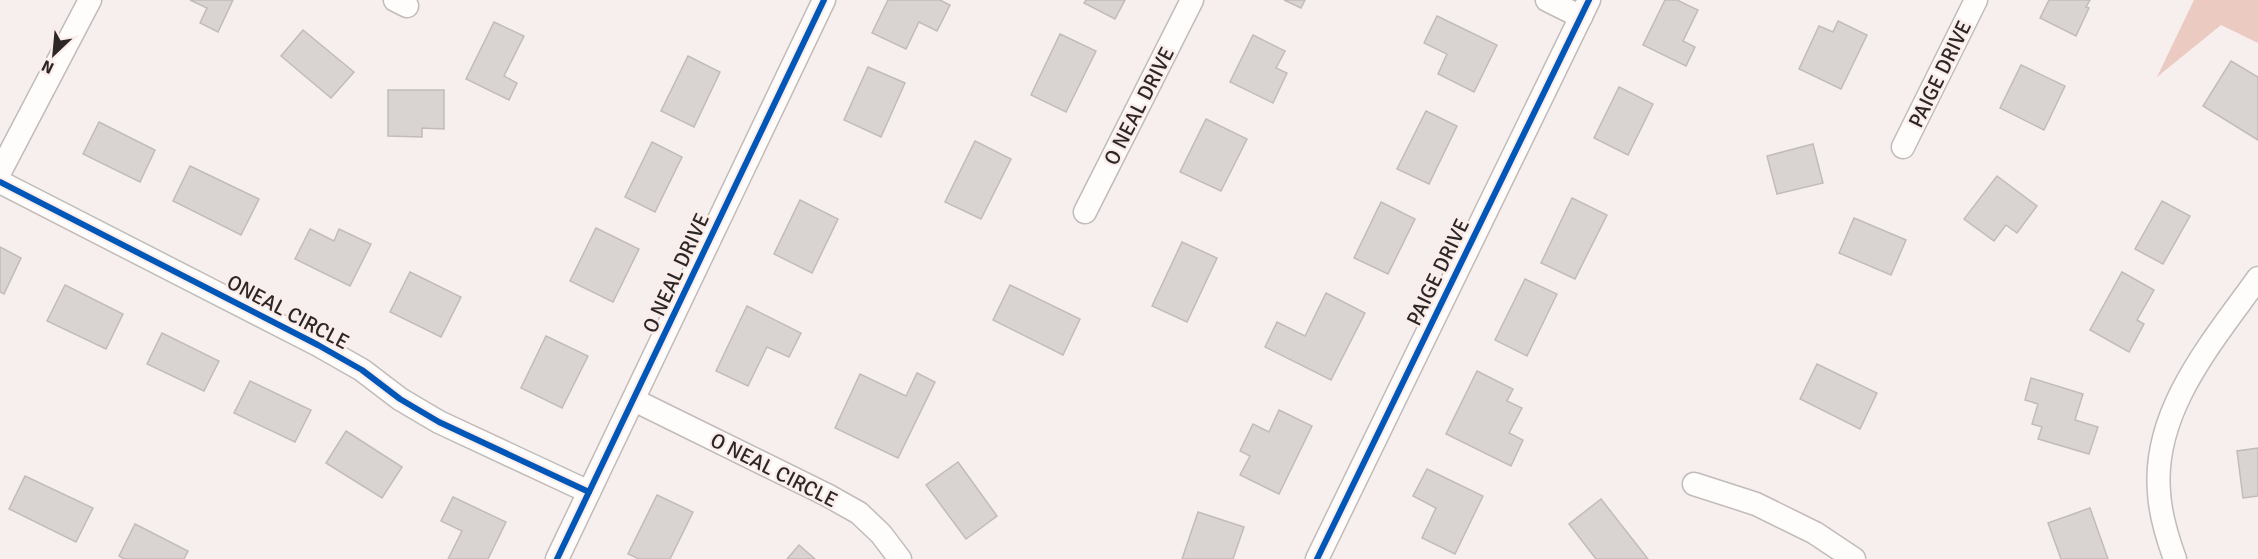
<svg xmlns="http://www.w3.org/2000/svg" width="2258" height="559" viewBox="0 0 2258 559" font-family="Signika,sans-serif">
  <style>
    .forest { fill: #ebcac1 }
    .building { fill: #d9d4d2; stroke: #c1bcbb; stroke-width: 1.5 }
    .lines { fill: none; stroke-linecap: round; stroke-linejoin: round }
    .minor-casing { stroke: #c1bbba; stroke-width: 25 }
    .minor { stroke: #fefdfc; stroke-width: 22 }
    .cycleway-casing { stroke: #faedea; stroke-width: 10 }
    .cycleway { stroke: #0057b8; stroke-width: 6 }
    .labels { text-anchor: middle; stroke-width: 5; stroke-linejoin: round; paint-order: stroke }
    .street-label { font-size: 21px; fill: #2c2726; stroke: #faedea }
  </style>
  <rect width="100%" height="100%" fill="#f6efee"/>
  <path class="forest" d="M2194 0H2258V43L2221 25 2157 77Z"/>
  <g class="building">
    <path d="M190 0H233L218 32 200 23 207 8Z"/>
    <path d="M888 0H940L950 5 937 31 919 22 906 49 872 33Z"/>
    <path d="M1086 0H1125L1115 19 1084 3Z"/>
    <path d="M1284 0H1305L1301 8Z"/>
    <path d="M1665 0H1677L1698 10 1683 41 1695 47 1686 66 1643 45Z"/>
    <path d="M2049 0H2090L2086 7 2089 8 2076 36 2040 18Z"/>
    <path d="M1437 16 1497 45 1474 92 1438 74 1447 54 1424 43Z"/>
    <path d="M1838 21 1867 35 1841 89 1799 69 1819 26 1833 32Z"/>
    <path d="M494 22 524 36 504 76 517 83 509 100 466 79Z"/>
    <path d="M303 30 354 72 331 98 281 56Z"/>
    <path d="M1060 34 1096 51 1066 112 1031 95Z"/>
    <path d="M1253 35 1285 51 1276 68 1287 73 1273 103 1230 82Z"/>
    <path d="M688 56 720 72 694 127 661 111Z"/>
    <path d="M2231 61 2258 77V140L2203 106Z"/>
    <path d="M2021 65 2065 86 2044 130 2000 108Z"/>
    <path d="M868 67 905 83 881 137 844 120Z"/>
    <path d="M1619 87 1653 104 1628 155 1594 138Z"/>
    <path d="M388 90H444V129L422 128V137L388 136Z"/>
    <path d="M1426 111 1457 126 1429 184 1397 169Z"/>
    <path d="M1206 119 1247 139 1221 191 1180 172Z"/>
    <path d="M99 122 155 150 140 182 83 154Z"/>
    <path d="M975 141 1011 159 981 219 945 202Z"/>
    <path d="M652 142 682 157 655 212 625 197Z"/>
    <path d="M1813 144 1823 183 1777 194 1767 156Z"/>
    <path d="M190 166 259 199 241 235 173 201Z"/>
    <path d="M1997 176 2037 206 2017 233 2006 225 1994 241 1964 219Z"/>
    <path d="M1572 198 1607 215 1575 279 1541 263Z"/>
    <path d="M800 200 838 219 812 273 774 254Z"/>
    <path d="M2162 201 2190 216 2163 264 2135 249Z"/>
    <path d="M1381 202 1415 219 1388 274 1354 258Z"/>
    <path d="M1854 218 1906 240 1891 275 1839 253Z"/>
    <path d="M596 228 639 249 613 302 570 281Z"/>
    <path d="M310 229 334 241 339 229 371 244 350 286 295 259Z"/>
    <path d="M1182 242 1217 258 1187 322 1152 306Z"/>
    <path d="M0 247 21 258 4 294 0 292Z"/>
    <path d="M410 272 461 297 441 337 390 312Z"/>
    <path d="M2122 272 2154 290 2137 320 2144 324 2129 352 2090 330Z"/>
    <path d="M1525 279 1557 294 1527 356 1495 340Z"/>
    <path d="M65 285 123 314 106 349 47 321Z"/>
    <path d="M1010 285 1080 319 1063 355 993 320Z"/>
    <path d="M1326 293 1365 313 1331 380 1265 347 1277 322 1305 336Z"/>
    <path d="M747 306 801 333 789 357 767 347 748 386 716 371Z"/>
    <path d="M162 333 219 361 204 391 147 364Z"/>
    <path d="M546 336 588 356 562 408 521 388Z"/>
    <path d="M1817 364 1877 393 1860 429 1800 399Z"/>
    <path d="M1477 371 1513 389 1507 401 1522 408 1509 433 1523 440 1511 466 1446 434Z"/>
    <path d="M917 373 935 382 898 458 835 428 860 374 906 396Z"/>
    <path d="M2031 378 2083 394 2075 420 2098 427 2089 454 2038 439 2042 427 2032 424 2038 404 2025 400Z"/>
    <path d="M250 381 311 410 295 442 234 413Z"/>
    <path d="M1279 410 1312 426 1279 494 1240 475 1250 456 1240 451 1253 424 1269 432Z"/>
    <path d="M346 431 402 467 382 498 326 463Z"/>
    <path d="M2258 448V496L2243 498 2237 451Z"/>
    <path d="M958 462 997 516 966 539 926 485Z"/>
    <path d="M1427 469 1483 496 1455 554 1422 538 1436 508 1413 496Z"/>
    <path d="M25 476 93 508 76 542 9 509Z"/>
    <path d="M657 495 693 512 670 559H639L628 554Z"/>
    <path d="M453 497 506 522 488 559H448L462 531 441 521Z"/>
    <path d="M1601 499 1648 559H1596L1569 524Z"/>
    <path d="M2090 508 2108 559H2061L2048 523Z"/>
    <path d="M1198 512 1244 527 1233 559H1182Z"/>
    <path d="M135 524 188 551 184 559H124L119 556Z"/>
    <path d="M799 545 815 559H787Z"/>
  </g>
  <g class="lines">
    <defs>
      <g id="minor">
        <path d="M395 0 407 6"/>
        <path d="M1547 0 1581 17"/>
        <path d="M1903 147 1976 0"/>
        <path d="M0 172 90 0"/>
        <path d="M0 182 318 345 362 370 400 399 439 422 589 492"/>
        <path d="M1085 212 1192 0"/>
        <path d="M634 400 827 495 859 513 881 534 900 559"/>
        <path d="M1694 484 1756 504 1815 533 1854 559"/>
        <path d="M557 559 824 0"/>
        <path d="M1317 559 1589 0"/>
        <path d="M2175 559C2167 537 2160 515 2159 492 2152 410 2214 340 2258 278"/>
      </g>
    </defs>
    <use href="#minor" class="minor-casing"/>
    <use href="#minor" class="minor"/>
    <defs>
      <g id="cycleway">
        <path d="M0 182 318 345 362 370 400 399 439 422 589 492"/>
        <path d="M557 559 824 0"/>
        <path d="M1317 559 1589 0"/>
      </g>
    </defs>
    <use href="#cycleway" class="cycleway-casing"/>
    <use href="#cycleway" class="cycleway"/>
  </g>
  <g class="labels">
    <g class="street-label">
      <text transform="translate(1940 74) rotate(-64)" y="7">PAIGE DRIVE</text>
      <text transform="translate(1139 106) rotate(-63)" y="7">O NEAL DRIVE</text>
      <text transform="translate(1438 272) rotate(-64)" y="7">PAIGE DRIVE</text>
      <text transform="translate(676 273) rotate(-65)" y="7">O NEAL DRIVE</text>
      <text transform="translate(288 312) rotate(28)" y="7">ONEAL CIRCLE</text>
      <text transform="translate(774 470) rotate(27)" y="7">O NEAL CIRCLE</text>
    </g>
  </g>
  <g transform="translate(54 54) rotate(206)" stroke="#faedea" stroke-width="4.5" paint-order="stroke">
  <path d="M0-4.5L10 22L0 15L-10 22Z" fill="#2c2726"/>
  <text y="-9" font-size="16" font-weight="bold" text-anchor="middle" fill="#2c2726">N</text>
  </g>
</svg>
